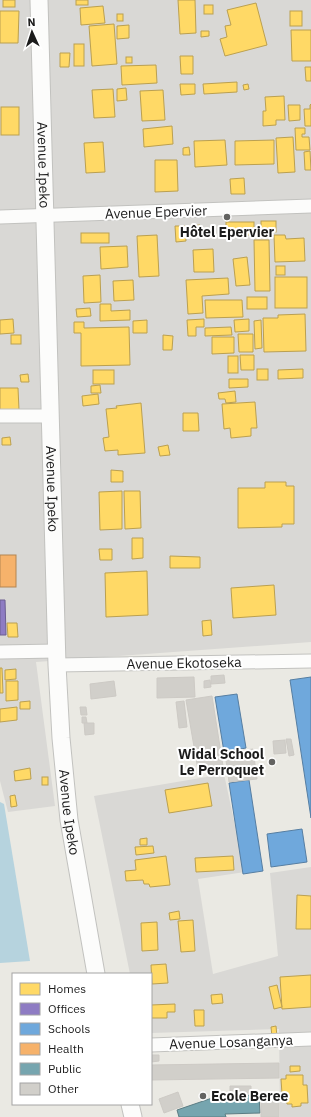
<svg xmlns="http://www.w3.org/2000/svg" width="311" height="1117" viewBox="0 0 311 1117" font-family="'IBM Plex Sans',sans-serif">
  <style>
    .residential { fill: #d9d8d5 }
    .water { fill: #b6d3de }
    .homes { fill: #ffd966; stroke: #bba050 }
    .offices { fill: #8e7cc3; stroke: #6c5f91 }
    .schools { fill: #6fa8dc; stroke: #567ea2 }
    .health { fill: #f6b26b; stroke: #b48553 }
    .public { fill: #76a5af; stroke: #5b7c83 }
    .building { fill: #d1cfca; stroke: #cdcac5 }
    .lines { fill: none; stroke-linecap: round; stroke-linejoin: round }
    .minor-casing { stroke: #c2c2bf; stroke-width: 15 }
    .tertiary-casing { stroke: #c2c2bf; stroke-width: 19 }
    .minor { stroke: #fcfcfb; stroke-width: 13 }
    .tertiary { stroke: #fcfcfb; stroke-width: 17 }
    .poi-dot { fill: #636361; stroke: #fff; stroke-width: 1.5 }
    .labels { text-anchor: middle; stroke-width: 4; stroke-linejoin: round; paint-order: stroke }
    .street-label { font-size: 14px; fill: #1b1b1b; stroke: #fff }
    .poi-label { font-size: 14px; font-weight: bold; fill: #1b1b1b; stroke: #fff }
  </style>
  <rect width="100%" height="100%" fill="#eae9e3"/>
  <g class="residential">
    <path d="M0 0H311V642L36 662 55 806 8 812 0 781Z"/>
    <path d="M224 774 245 872 198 879 213 974 278 956 270 873 311 867V1117H280L279 1029 151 1033V974H130L94 796Z"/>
  </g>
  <path class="water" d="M0 802 4 804 30 961 0 963Z"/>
  <g class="homes">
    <rect x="3" y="0" width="12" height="7"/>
    <rect x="76" y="0" width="12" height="5"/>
    <path d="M178 0H195L196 33 180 34Z"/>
    <path d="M256 3 267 45 225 56 220 39 227 37 225 26 231 25 227 10Z"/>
    <rect x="204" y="5" width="9" height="9"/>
    <path d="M103 6 105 23 81 25 80 8Z"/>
    <path d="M0 11H19L18 43H0Z"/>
    <rect x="290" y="11" width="12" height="15"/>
    <rect x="117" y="14" width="6" height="7"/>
    <path d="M114 24 117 64 92 66 89 26Z"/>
    <path d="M129 25V38L117 39V26Z"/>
    <path d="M291 30H311V61H292Z"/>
    <path d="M201 31H209V36L201 37Z"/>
    <rect x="74" y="44" width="10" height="22"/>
    <path d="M60 53H70L69 67H60Z"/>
    <path d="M180 56H193V74H181Z"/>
    <rect x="126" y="57" width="6" height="6"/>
    <path d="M156 65 157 83 122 85 121 66Z"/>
    <path d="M305 67H311V81H306Z"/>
    <path d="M237 82V92L204 94 203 84Z"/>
    <path d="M180 84H195V94L181 95Z"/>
    <path d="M248 84 249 89 244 90 243 85Z"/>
    <path d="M126 88 127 100 117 101V89Z"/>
    <path d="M113 89 115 117 94 118 92 90Z"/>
    <path d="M163 90 165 120 142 121 140 91Z"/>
    <path d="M284 96 285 120H276V125L263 126V111H266L265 97Z"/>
    <path d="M311 104V126H305L304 109H310V105Z"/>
    <path d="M288 105H300V120L289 121Z"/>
    <rect x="1" y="107" width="18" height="28"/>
    <path d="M172 126 173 144 144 147 143 129Z"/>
    <path d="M295 128H305V134H302V137H309L310 150H296Z"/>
    <path d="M293 137 295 172 278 173 276 138Z"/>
    <path d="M225 140 227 165 195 167 194 141Z"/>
    <path d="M274 140V164L235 165V141Z"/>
    <path d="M103 142 105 172 86 173 84 143Z"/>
    <path d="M189 147 190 155H183V148Z"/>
    <path d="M310 151 311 170H305L304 152Z"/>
    <path d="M155 160H177L178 191 155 192Z"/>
    <path d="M244 178 245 194H231L230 179Z"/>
    <rect x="261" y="221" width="15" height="11"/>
    <rect x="226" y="222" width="28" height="13"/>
    <path d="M200 225 201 235H189V226Z"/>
    <path d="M175 226H185L186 241 176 242Z"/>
    <rect x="81" y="233" width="28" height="10"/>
    <path d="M157 235 159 276 139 277 137 236Z"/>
    <path d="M274 235H285L286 239 304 238 305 261 275 262Z"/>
    <path d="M254 240H269L270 291H255Z"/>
    <path d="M127 246 128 267 101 269 100 247Z"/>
    <path d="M213 249 214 272H194L193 250Z"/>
    <path d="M247 257 250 285 236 286 233 259Z"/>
    <rect x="276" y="266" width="9" height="9"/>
    <path d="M100 275 101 302 84 303 83 276Z"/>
    <rect x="275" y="277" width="32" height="31"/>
    <path d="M228 278 229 294 202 296 203 313 188 314 186 280Z"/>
    <path d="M133 280 134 300 114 301 113 281Z"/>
    <rect x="247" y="297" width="20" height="12"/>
    <path d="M205 300H242L243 317 206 318Z"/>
    <path d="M100 304H111V311L130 310V320L100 321Z"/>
    <path d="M90 308 91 316 77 317 76 309Z"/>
    <path d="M305 314 306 351 264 352 263 318H278V315Z"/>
    <path d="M13 319 14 333 0 334V320Z"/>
    <path d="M204 319V327H196V336H188L187 320Z"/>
    <path d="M249 319V331L235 332 234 320Z"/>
    <path d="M147 320V333H133V321Z"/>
    <path d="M261 320 262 348 255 349 254 321Z"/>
    <path d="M74 322H84V328L129 327 130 365 81 366V333H74Z"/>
    <path d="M231 327 232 335 205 336V328Z"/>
    <path d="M238 334H253V352H239Z"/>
    <rect x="11" y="335" width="10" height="9"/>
    <path d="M163 335 173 336 172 350H163Z"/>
    <path d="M212 337H234V353L212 354Z"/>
    <path d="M240 355H254V370H241Z"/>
    <rect x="228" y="356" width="10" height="17"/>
    <rect x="257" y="369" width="11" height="11"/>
    <path d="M303 369V378L278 379V370Z"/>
    <rect x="93" y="370" width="21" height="14"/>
    <path d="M28 374 29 382H21L20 375Z"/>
    <path d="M229 379H248V387L229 388Z"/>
    <path d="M100 385 101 393H91V386Z"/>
    <path d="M0 388H18L19 410 0 411Z"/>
    <path d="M235 391 236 402 226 403 225 399H219L218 393Z"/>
    <path d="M98 394 99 404 83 406 82 396Z"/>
    <path d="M255 402 257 428H251V436L231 438 230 428 224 429 222 404Z"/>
    <path d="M141 403 145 453 118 455V450L105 451 103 438 109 437 106 409 117 408 116 406Z"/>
    <path d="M183 413H198L199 431H183Z"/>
    <path d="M10 437 11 445H2V438Z"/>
    <path d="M168 445 170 455 160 456 158 447Z"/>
    <path d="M111 470 123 471V482H111Z"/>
    <path d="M265 482H286V486H294V524H282V527L238 528V488H265Z"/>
    <path d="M122 491V529L100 530 99 492Z"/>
    <path d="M124 491H140L141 528 125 529Z"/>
    <path d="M132 538H143V558L132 559Z"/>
    <path d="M99 549H112V560H100Z"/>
    <path d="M170 556 200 557V568H170Z"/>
    <path d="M147 571 148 615 106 617 105 573Z"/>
    <path d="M274 585 276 615 233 618 231 588Z"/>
    <path d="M211 620 212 635 203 636 202 621Z"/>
    <path d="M7 623H17L18 637H8Z"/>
    <path d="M0 668H2L3 693H0Z"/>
    <path d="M16 669V679L5 680V670Z"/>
    <path d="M6 681H18V700L6 701Z"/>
    <path d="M30 701V709H20V702Z"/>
    <path d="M17 707V720L0 722V709Z"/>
    <path d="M30 768 31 779 15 781 14 771Z"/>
    <rect x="42" y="777" width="6" height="8"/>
    <path d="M208 783 212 806 169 813 165 790Z"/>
    <path d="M15 795 17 806 11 807 10 796Z"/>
    <path d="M147 838V845H140V839Z"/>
    <path d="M153 846 154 853 136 855 135 847Z"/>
    <path d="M166 856 170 885 150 887 149 884H144L143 880 126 881 125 871 136 870 135 860Z"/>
    <path d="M233 856 234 870 196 872 195 858Z"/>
    <path d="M297 895 311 896V929H296Z"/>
    <path d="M179 911 180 919 170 920 169 913Z"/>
    <path d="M193 920 195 951 181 952 178 921Z"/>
    <path d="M157 922 158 950 142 951 141 923Z"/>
    <path d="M166 964 168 983 152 984 151 965Z"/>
    <path d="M311 975V1007L282 1009 280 977Z"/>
    <path d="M277 985 282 1007 274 1009 269 987Z"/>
    <path d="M222 994 223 1003 212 1004 211 995Z"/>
    <path d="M175 1004V1012H167V1018H151V1005Z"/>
    <path d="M194 1010H204V1026H195Z"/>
    <path d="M276 1026 277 1037H272L271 1027Z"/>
    <path d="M290 1066H300V1071L290 1072Z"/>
    <path d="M286 1075H303V1085H307L308 1103H301V1106L292 1107V1104H287L286 1093 282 1094 281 1079H286Z"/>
  </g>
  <path class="offices" d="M0 600H5L6 635H0Z"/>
  <g class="schools">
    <path d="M311 677V818L290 680Z"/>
    <path d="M237 694 246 748 224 752 215 697Z"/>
    <path d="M249 780 263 871 243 874 229 783Z"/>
    <path d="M302 829 307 862 271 867 267 834Z"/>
  </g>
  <rect class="health" x="0" y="555" width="16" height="32"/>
  <path class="public" d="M259 1095 260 1113 225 1114 226 1117H179L177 1110 218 1096Z"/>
  <g class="building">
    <path d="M224 675 225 683 211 684V676Z"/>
    <path d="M194 677 195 697 157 698V678Z"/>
    <path d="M210 680 211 687 204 688V681Z"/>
    <path d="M114 681 116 696 91 699 90 684Z"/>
    <path d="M212 696 223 766 198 770 186 700Z"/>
    <path d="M184 701 187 727 179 728 176 702Z"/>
    <path d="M80 707H86L87 715H81Z"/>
    <path d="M82 717H86L87 723H82Z"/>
    <path d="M84 723H94V734L85 735Z"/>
    <path d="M286 739H291L294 755 289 756Z"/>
    <path d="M285 740 286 753 274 754 273 741Z"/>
    <path d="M253 749 257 779 229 782 225 753Z"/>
    <path d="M151 1055H159V1061L151 1062Z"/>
    <path d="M279 1063V1078L151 1080V1065Z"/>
    <path d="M230 1086H251V1093L230 1094Z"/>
    <path d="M178 1092 183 1106 164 1113 159 1099Z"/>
    <rect x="261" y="1093" width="18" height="24"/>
  </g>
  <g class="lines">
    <defs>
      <g id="minor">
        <path d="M0 217 311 206"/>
        <path d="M0 416H50"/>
        <path d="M0 652 56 651"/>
        <path d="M57 665 311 661"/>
        <path d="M151 1045 311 1039"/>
      </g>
      <g id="tertiary">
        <path id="s1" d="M39 0 57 665 61 738 69 820 96 974"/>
        <path d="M130 1104 133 1117"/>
      </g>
    </defs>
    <use href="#minor" class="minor-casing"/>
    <use href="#tertiary" class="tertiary-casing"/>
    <use href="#minor" class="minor"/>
    <use href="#tertiary" class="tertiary"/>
  </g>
  <g class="poi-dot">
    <circle cx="227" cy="217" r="4"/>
    <circle cx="272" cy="762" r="4"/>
    <circle cx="203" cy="1096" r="4"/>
  </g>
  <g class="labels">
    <g class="street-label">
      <text dy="5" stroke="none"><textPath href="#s1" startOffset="165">Avenue Ipeko</textPath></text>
      <text transform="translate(156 212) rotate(-2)" y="5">Avenue Epervier</text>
      <text dy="5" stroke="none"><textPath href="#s1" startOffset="489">Avenue Ipeko</textPath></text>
      <text transform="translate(184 663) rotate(-1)" y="5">Avenue Ekotoseka</text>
      <text dy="5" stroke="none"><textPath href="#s1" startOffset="813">Avenue Ipeko</textPath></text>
      <text transform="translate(231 1042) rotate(-2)" y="5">Avenue Losanganya</text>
    </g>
    <g class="poi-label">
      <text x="227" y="237">Hôtel Epervier</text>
      <text x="264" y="759" text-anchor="end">Widal School<tspan x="264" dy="16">Le Perroquet</tspan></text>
      <text x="211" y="1101" text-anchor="start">Ecole Beree</text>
    </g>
  </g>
  <rect x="12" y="973" width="140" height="132" fill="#ffffff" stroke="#a4a4a4"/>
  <rect x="20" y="983" width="20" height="12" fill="#ffd966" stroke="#a4a4a4"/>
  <text x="48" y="993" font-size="12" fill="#1b1b1b">Homes</text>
  <rect x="20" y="1003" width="20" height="12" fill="#8e7cc3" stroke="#a4a4a4"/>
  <text x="48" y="1013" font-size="12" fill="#1b1b1b">Offices</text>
  <rect x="20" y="1023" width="20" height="12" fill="#6fa8dc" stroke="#a4a4a4"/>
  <text x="48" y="1033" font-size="12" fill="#1b1b1b">Schools</text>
  <rect x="20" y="1043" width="20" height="12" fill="#f6b26b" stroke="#a4a4a4"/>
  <text x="48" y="1053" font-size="12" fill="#1b1b1b">Health</text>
  <rect x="20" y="1063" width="20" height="12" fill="#76a5af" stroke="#a4a4a4"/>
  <text x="48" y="1073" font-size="12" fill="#1b1b1b">Public</text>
  <rect x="20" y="1083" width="20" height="12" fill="#d1cfca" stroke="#a4a4a4"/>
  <text x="48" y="1093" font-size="12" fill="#1b1b1b">Other</text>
  <g transform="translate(32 32) rotate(357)" stroke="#ffffff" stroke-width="3" paint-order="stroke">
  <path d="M0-3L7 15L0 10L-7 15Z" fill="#1b1b1b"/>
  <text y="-6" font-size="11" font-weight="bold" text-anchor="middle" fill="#1b1b1b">N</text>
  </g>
</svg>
